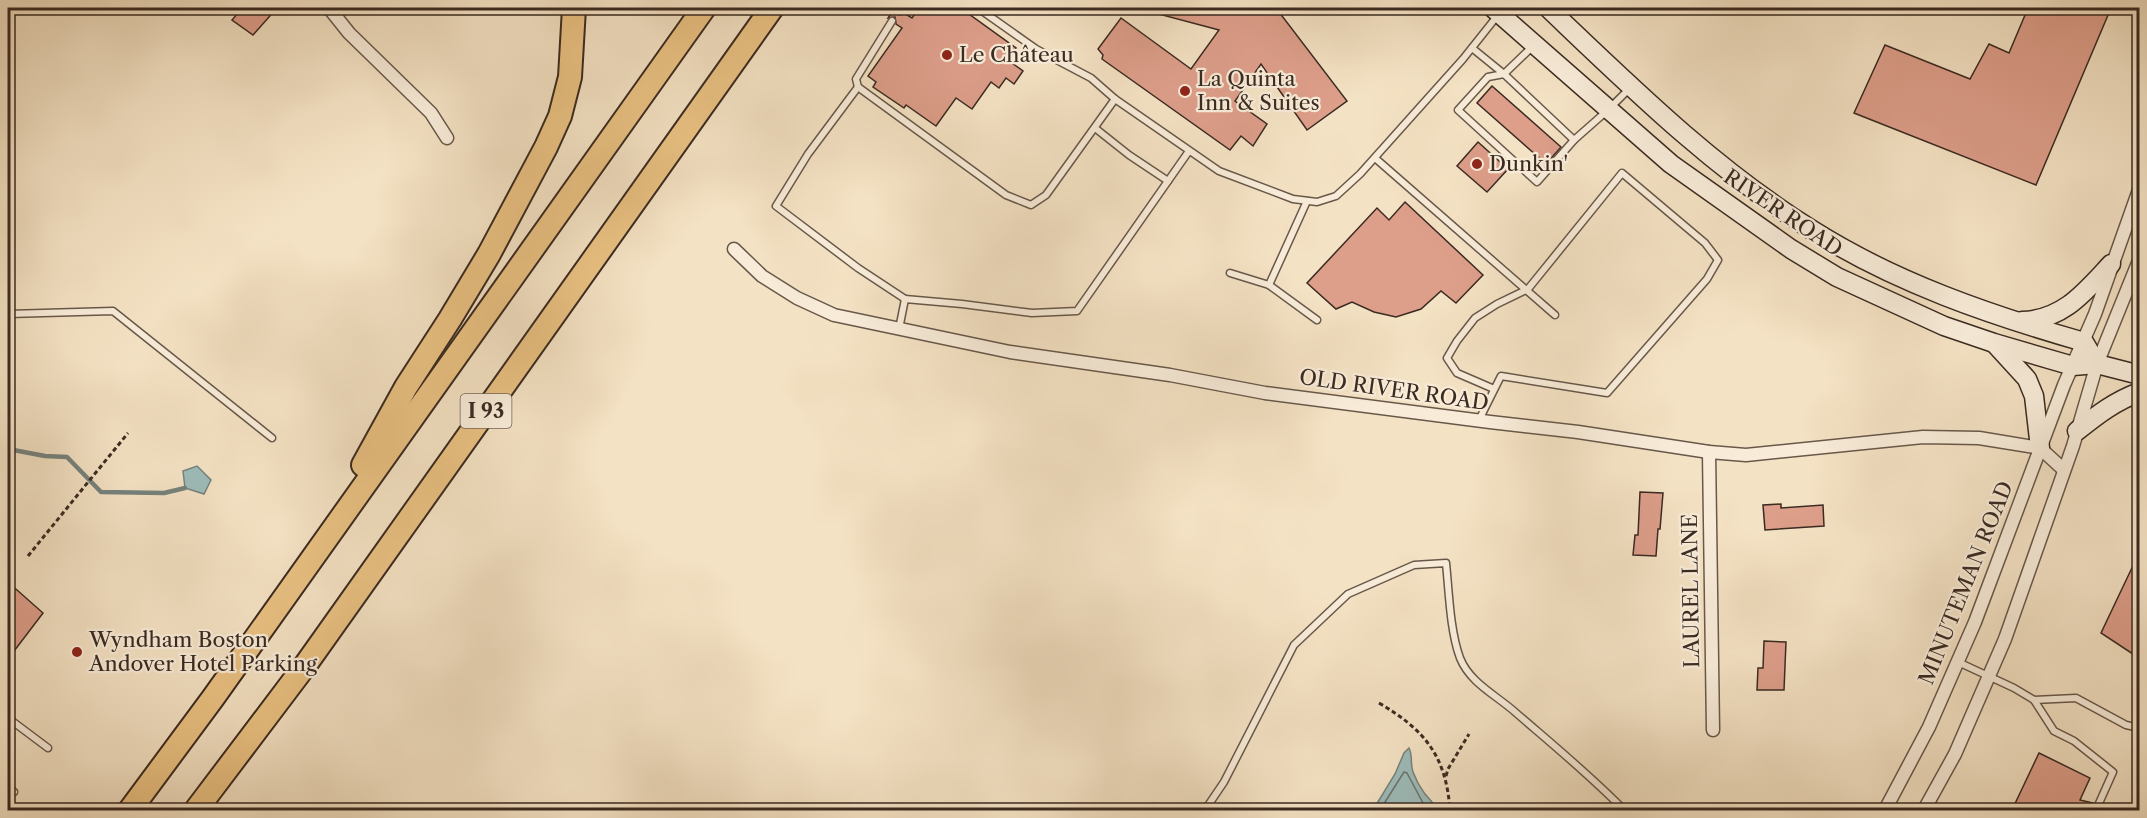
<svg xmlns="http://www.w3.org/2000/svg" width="2147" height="818" viewBox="0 0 2147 818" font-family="'Libre Caslon Text',serif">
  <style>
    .water { fill: #9dbcba; stroke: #75827d; stroke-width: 1.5 }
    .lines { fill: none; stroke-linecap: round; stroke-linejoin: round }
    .shore { stroke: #6c736e; stroke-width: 1.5 }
    .stream { stroke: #75827d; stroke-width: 4.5 }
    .building { fill: #dd9e8a; stroke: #3a2a21; stroke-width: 1.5 }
    .service-casing { stroke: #68584a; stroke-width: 9 }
    .minor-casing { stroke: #68584a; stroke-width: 15 }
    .secondary-casing { stroke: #3a2a21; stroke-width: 21 }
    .motorway-casing { stroke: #3a2a21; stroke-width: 26 }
    .path { stroke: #3a2a21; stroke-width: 3; stroke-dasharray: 4.5 3; stroke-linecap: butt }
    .service { stroke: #f8ecd9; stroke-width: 6 }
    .minor { stroke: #f8ecd9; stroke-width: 12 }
    .secondary { stroke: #f8ecd9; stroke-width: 18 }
    .motorway { stroke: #eac182; stroke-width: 22 }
    .poi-dot { fill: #8f2418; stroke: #f8ecd9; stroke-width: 2 }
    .labels { text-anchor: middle; stroke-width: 4.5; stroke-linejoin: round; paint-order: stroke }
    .shield { fill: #f8ecd9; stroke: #736458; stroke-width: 1.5 }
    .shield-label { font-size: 20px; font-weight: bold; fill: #3a2a21 }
    .poi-label { font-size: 21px; fill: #3a2a21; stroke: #f8ecd9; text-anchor: start }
    .street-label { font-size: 21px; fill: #3a2a21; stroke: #f8ecd9 }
  </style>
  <rect width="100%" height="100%" fill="#f4e2c4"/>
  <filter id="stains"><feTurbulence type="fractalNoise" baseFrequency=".00333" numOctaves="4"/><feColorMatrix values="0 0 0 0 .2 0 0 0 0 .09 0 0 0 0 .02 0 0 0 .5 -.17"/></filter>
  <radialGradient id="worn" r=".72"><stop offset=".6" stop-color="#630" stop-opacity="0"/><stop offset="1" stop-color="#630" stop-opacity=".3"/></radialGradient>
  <g class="water">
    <path d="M197 466 211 480 204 494 185 488 183 471Z"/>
    <path d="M1409 748C1413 756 1410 764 1413 772 1419 788 1428 800 1441 810H1373L1395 774 1404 753Z"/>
  </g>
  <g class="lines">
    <path class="shore" d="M1380 810 1404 772 1407 773 1423 803 1431 810"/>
    <path class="stream" d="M8 449 45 456 67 457 101 492 164 493 185 488"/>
  </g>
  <g class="building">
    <path d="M242 8H277L253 35 232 20Z"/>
    <path d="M895 8 897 14 901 15 904 13 912 18 919 8H973L969 14 1016 48 1008 60 1023 71 1014 84 1006 78 999 88 991 82 972 109 956 98 936 126 906 105 904 108 873 87 876 82 868 76 902 28 896 24 895 17 888 18Z"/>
    <path d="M1151 8H1276L1347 101 1307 130 1261 64 1235 101 1267 124 1253 146 1241 136 1230 150 1102 59 1103 55 1098 49 1121 18 1191 69 1219 30 1151 12Z"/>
    <path d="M2028 8H2111L2036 185 1854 113 1885 45 1970 79 1989 44 2009 53Z"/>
    <path d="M1492 86 1561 147 1546 164 1477 103Z"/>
    <path d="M1478 142 1508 169 1487 192 1457 166Z"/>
    <path d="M1405 202 1483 275 1456 303 1441 291 1421 309 1396 317 1374 312 1352 302 1336 309 1307 283 1377 208 1389 220Z"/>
    <path d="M1640 492 1663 493 1660 529H1658L1656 556 1633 555 1635 535H1638Z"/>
    <path d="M1781 504V508L1823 505 1824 526 1765 530 1763 505Z"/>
    <path d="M2139 553V658L2101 633Z"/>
    <path d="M8 582 43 613 8 659Z"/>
    <path d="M1764 641 1786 642 1784 690H1757L1758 668H1763Z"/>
    <path d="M2039 753 2090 778 2080 800 2093 803 2091 810H2012Z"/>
  </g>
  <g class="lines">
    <defs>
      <g id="service">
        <path d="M978 8 1036 49 1091 78 1115 99 1219 171 1293 199 1317 202 1336 196 1360 174 1463 59 1498 15"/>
        <path d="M900 10 901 8"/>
        <path d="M892 21 856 79 858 87 1006 195 1031 205 1046 195 1115 99"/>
        <path d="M1532 47 1504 74 1574 140 1608 110 1630 88"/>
        <path d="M1472 48 1504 74 1488 77 1458 110 1537 182 1574 140"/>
        <path d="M858 87 808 154 776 206 858 268 905 299"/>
        <path d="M1095 128 1129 155 1168 181"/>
        <path d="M1375 158 1555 315"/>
        <path d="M1230 273 1269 285 1307 201"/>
        <path d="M1269 285 1317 320"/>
        <path d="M8 314 113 311 272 438"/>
        <path d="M899 329 905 299 962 304 1032 313 1077 311 1189 151"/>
        <path d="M1479 420 1501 376 1607 393 1707 279 1718 260 1705 243 1622 173 1528 289 1497 304 1475 318 1457 341 1447 358 1457 373 1494 389"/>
        <path d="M1958 662 2014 688 2034 700 2076 698 2126 725 2140 728"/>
        <path d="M2034 700 2054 731 2074 741 2113 772 2096 810"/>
        <path d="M8 718 48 748"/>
        <path d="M8 787 14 792"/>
        <path d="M1205 810 1224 782 1294 645 1348 594 1414 565 1446 563C1449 592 1450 631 1460 658 1470 683 1496 695 1515 712 1552 744 1590 775 1624 810"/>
      </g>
      <g id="minor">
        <path d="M329 8 349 33 431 113 447 138"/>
        <path d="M734 249 762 276 797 298 834 315 1010 352 1170 375 1265 393 1490 422 1578 432 1709 452 1746 455 1923 437 1979 438 2040 448 2064 470"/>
        <path d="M1709 452 1713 730"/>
        <path d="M1885 810 1929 727 1975 622 2064 385 2095 314 2140 187"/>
        <path d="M1924 810 1955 754 2005 639 2073 446 2097 364 2140 258"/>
      </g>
      <g id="secondary">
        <path d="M1493 8 1671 164 1791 249 1837 277 1944 326 1994 343 2073 366 2097 364 2140 375"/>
        <path d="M1548 8C1631 87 1713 168 1812 230 1896 283 1990 315 2084 342L2097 364"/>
        <path d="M2022 321C2063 320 2085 292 2111 264"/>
        <path d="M1995 344 2027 379 2034 396 2040 448"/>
        <path d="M2077 431C2097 415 2115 401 2140 392"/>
      </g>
      <g id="motorway">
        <path d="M363 465 406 387 450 319 489 254 546 147 560 116 570 77 574 8"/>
        <path d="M130 810 213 698 704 8"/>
        <path d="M196 810 304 667 772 8"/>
      </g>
    </defs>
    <use href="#service" class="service-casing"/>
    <use href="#minor" class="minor-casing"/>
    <use href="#secondary" class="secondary-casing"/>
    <use href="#motorway" class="motorway-casing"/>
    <g class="path">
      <path d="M28 556 128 433"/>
      <path d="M1379 703C1425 730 1446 756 1450 810"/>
      <path d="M1446 776 1448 769 1469 734"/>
      <path d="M1128 810C1142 805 1159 800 1169 810"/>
    </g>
    <use href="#service" class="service"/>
    <use href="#minor" class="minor"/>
    <use href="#secondary" class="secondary"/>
    <use href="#motorway" class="motorway"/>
  </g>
  <g class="poi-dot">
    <circle cx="947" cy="55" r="6"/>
    <circle cx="1185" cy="91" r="6"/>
    <circle cx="1477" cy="164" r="6"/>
    <circle cx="77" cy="652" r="6"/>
  </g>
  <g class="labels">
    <rect class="shield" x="460.5" y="394" width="51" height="34" rx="4.5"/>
    <g class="shield-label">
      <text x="486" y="418">I 93</text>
    </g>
    <g class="poi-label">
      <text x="959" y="62">Le Château</text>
      <text x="1197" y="86">La Quinta<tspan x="1197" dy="24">Inn &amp; Suites</tspan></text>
      <text x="1489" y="171">Dunkin'</text>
      <text x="89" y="647">Wyndham Boston<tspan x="89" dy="24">Andover Hotel Parking</tspan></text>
    </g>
    <g class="street-label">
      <text transform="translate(1783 213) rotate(34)" y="7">RIVER ROAD</text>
      <text transform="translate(1394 390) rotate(8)" y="7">OLD RIVER ROAD</text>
      <text transform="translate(1966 583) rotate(-68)" y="7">MINUTEMAN ROAD</text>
      <text transform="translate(1691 591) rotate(-91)" y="7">LAUREL LANE</text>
    </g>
  </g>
  <rect width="2147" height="818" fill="none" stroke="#f4e2c4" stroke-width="30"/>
  <rect x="9" y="9" width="2129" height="800" fill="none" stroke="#3a2a21" stroke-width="3"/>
  <rect x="15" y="15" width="2117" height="788" fill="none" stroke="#3a2a21" stroke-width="1.5"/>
  <rect width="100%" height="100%" filter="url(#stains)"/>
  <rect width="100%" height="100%" fill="url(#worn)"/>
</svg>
